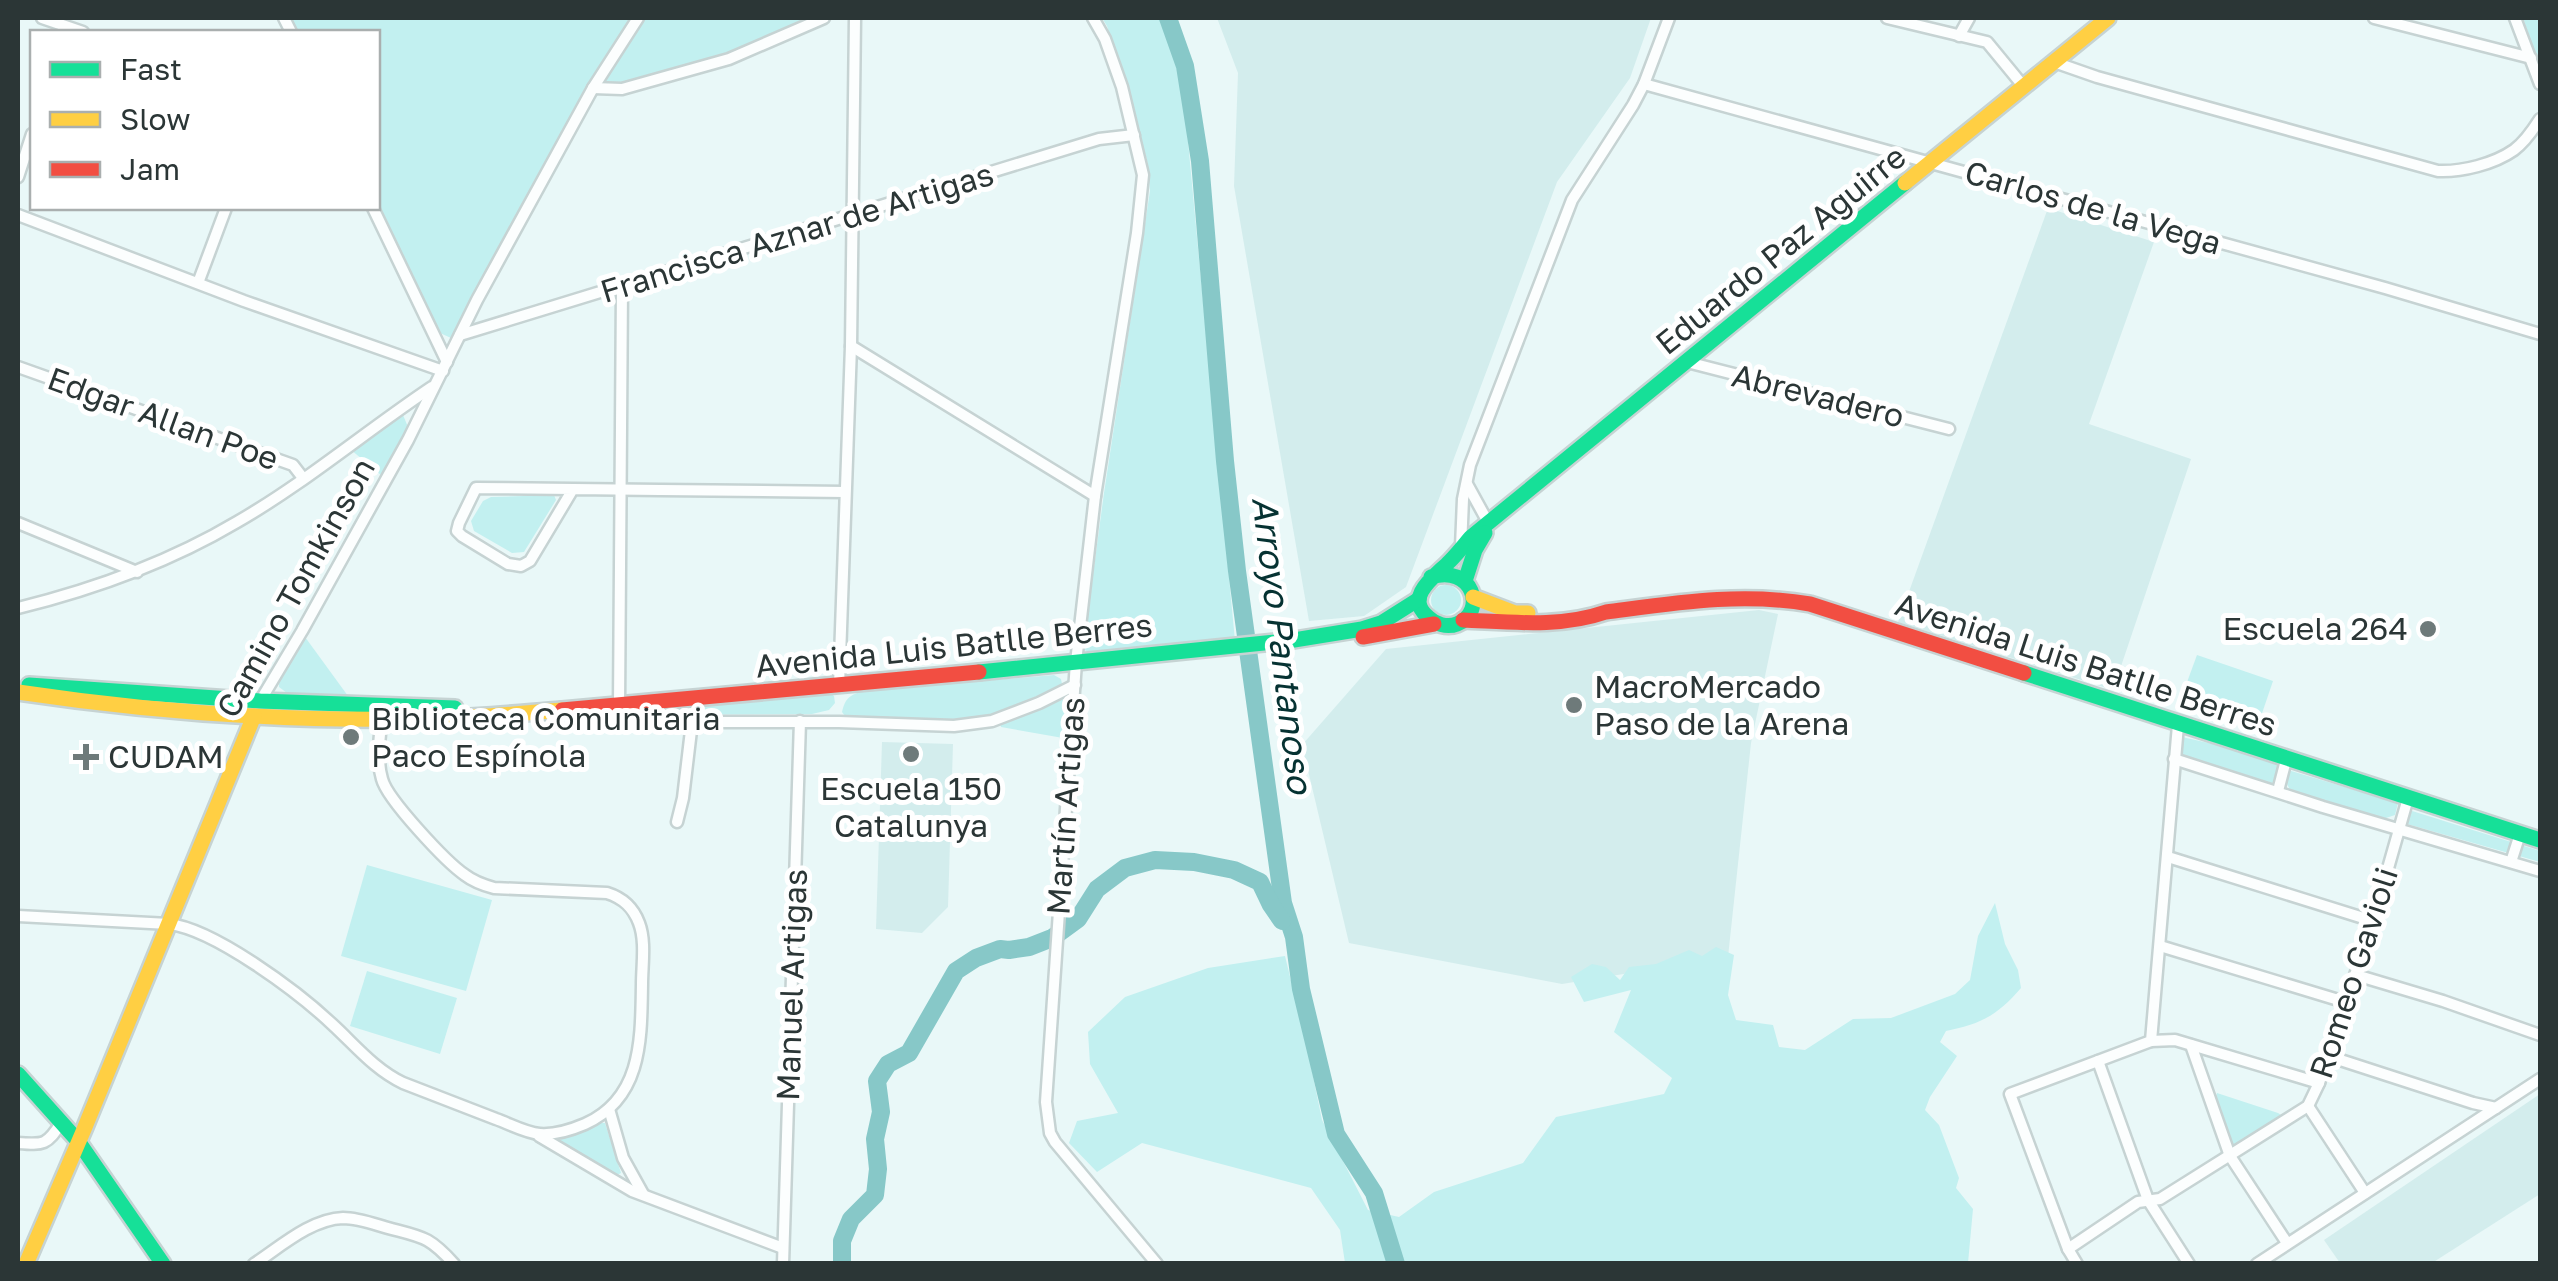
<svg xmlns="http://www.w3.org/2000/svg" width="2558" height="1281" viewBox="0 0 2558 1281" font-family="'Golos Text',sans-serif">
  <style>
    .built { fill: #d3eded }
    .green { fill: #c2f0f0 }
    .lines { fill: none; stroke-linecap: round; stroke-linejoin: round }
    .river { stroke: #87c8c8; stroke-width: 18 }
    .street-casing { stroke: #c6d3d3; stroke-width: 15 }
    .fast-casing { stroke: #c6d3d3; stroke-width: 20 }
    .slow-casing { stroke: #c6d3d3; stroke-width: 20 }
    .jam-casing { stroke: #c6d3d3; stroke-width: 20 }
    .street { stroke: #fcfefe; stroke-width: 10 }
    .fast { stroke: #16e098; stroke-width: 15 }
    .slow { stroke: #ffcf43; stroke-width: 15 }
    .jam { stroke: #f24e42; stroke-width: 15 }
    .poi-dot { fill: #6e7a7a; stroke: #fff; stroke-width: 4 }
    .labels { text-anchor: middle; stroke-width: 10; stroke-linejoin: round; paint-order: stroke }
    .street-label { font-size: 32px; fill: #2b3636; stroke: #fff }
    .poi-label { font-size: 32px; fill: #2b3636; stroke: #fff; text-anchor: start }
    .water-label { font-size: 35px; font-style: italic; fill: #063232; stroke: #fff }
  </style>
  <rect width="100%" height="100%" fill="#e9f8f8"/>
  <g class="built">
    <path d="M1217 18H1651L1630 78 1557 182 1406 587 1364 616 1309 621 1234 186 1238 73Z"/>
    <path d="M2048 208 2154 242 2089 424 2191 459 2113 690 1898 622Z"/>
    <path d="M1759 610 1778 614 1751 743 1728 957 1562 984 1349 943 1302 745 1386 649Z"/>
    <path d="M882 742 953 744 948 907 922 933 876 929Z"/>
    <path d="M2540 1094V1194L2432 1263H2340L2324 1240Z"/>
  </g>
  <g class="green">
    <path d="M291 18H634L454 335 451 338 440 333 437 328 378 202V32H298Z"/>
    <path d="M643 18H812L717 59 609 87 605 85 607 76Z"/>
    <path d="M1102 18H1159L1174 53 1186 120 1235 641 1088 652 1083 649 1104 493 1150 191 1147 160 1107 26Z"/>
    <path d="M2523 18H2540V67Z"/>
    <path d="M403 415 408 427 381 475 350 449 394 416Z"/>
    <path d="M554 495 556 500 524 552 512 553 474 531 471 521 483 501 491 497Z"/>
    <circle cx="1446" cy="600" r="15"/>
    <path d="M305 637 348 696 287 693 279 687V683Z"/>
    <path d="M2197 655 2273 681 2256 731 2179 704Z"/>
    <path d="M1054 675 1061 679 1062 684 1051 693 1003 714 969 721 845 716 842 712C845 698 850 695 863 691Z"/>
    <path d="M830 693 834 696 835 703 829 710 812 714 630 715 637 711 757 701Z"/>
    <path d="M1058 699H1062L1068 705 1067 734 1063 738 1001 727 1000 723Z"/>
    <path d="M2182 737 2231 748 2278 765 2277 779 2270 785 2182 757 2179 749Z"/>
    <path d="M2288 770 2398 803 2395 815 2380 820 2291 792 2287 784Z"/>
    <path d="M2409 810 2540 851V862L2407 824Z"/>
    <path d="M367 865 492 900 466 991 341 956Z"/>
    <path d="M1995 903 2005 944 2018 970 2021 988C1998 1015 1981 1024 1946 1031L1940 1042 1957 1056 1930 1097 1925 1110 1939 1125 1959 1178 1956 1188 1973 1209 1968 1263H1345L1340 1230 1311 1188 1142 1143 1097 1172 1069 1143 1077 1121 1118 1113 1090 1064 1088 1032 1125 997 1208 968 1285 956 1306 1042 1322 1120 1368 1210 1399 1217 1434 1192 1523 1163 1556 1117 1664 1094 1672 1078 1614 1032 1631 990 1584 1002 1571 977 1592 964 1606 967 1620 980 1629 967 1656 964 1689 950 1702 956 1716 947 1734 955 1728 995 1736 1020 1773 1025 1779 1047 1805 1050 1853 1019 1891 1018 1955 994 1970 980 1978 936Z"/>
    <path d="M367 971 457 998 440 1054 350 1026Z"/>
    <path d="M2217 1093 2278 1113 2281 1115 2233 1148 2215 1099Z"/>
    <path d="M599 1123H605L621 1173 615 1176 560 1144 561 1137Z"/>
  </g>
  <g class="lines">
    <g class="river">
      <path d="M1168 18 1185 66 1200 161 1225 461 1237 571 1283 903 1294 937 1301 989 1336 1134 1374 1193 1396 1264"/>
      <path d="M842 1264V1241L851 1219 875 1195 878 1169 875 1139 881 1112 877 1081 888 1064 909 1053 956 971 976 958 1000 949 1009 950 1029 947 1052 938 1078 919 1097 889 1125 868 1155 860 1194 862 1234 870 1260 882 1271 905 1282 921"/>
    </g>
    <defs>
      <g id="street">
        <path d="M42 18 83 32"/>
        <path d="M284 18 291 32"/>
        <path d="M1093 18 1105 39 1122 87 1143 175 1137 233 1095 496 1076 662 1046 1102 1050 1133 1055 1142 1157 1264"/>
        <path d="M1887 18 1987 42 2024 87"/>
        <path d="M2374 18 2531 58"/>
        <path d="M2515 18 2540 84"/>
        <path d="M1959 36 1969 18"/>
        <path d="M2054 62 2097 77 2438 171C2462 172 2494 164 2514 150 2525 142 2533 130 2540 119"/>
        <path d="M1644 84 2385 288 2540 334"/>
        <path d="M593 88 622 89 729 59 824 18"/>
        <path d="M18 177 32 134"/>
        <path d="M373 208 447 362"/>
        <path d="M18 215 244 301 443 371"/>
        <path d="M198 283 226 208"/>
        <path d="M622 287 619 706 624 716 692 722H839L954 726 992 721 1039 703 1075 685"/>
        <path d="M460 335 1099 139 1134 135"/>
        <path d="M851 346 1095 496"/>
        <path d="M1687 362 1949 429"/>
        <path d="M18 367 293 465 303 478"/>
        <path d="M1467 484 1489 524"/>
        <path d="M573 489 530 561 521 566 508 564 462 536 457 531 459 523 476 488C599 489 722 491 845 492"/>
        <path d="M18 523 137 572"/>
        <path d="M1461 547 1463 499 1470 465 1572 200 1633 105 1644 84 1669 18"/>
        <path d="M18 608C95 589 168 563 237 522 305 483 366 431 432 387"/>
        <path d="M839 686 851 346 855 18"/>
        <path d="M259 703 302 631 408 440 477 300 593 88 638 18"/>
        <path d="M2174 759 2323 807 2540 871"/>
        <path d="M2278 791 2286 760"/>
        <path d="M677 822 683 798 692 722"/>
        <path d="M2168 857 2373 921"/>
        <path d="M2511 862 2520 834"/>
        <path d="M18 916 169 924C214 929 298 992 332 1024 355 1045 374 1069 403 1083 434 1095 465 1107 496 1119 510 1124 526 1133 540 1134 555 1135 571 1130 585 1124 643 1098 641 1038 642 984 642 965 646 941 639 923 633 907 623 898 607 893L494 888C483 885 474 882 465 875 446 862 387 799 382 779 376 759 380 735 382 715"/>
        <path d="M2160 946 2345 1002"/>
        <path d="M2356 975 2443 1001 2540 1035"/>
        <path d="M2151 1041 2175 1040 2319 1083"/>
        <path d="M2191 1045 2230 1156 2287 1243"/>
        <path d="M2328 1056 2473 1103 2496 1108"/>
        <path d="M2098 1061 2148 1200 2189 1264"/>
        <path d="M2308 1106 2365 1193"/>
        <path d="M609 1109 623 1158 643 1194"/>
        <path d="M539 1136 632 1191 783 1248"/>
        <path d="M18 1143C44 1145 47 1145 61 1123"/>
        <path d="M2068 1249 2138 1202 2160 1199 2308 1106 2319 1083 2373 921 2408 798"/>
        <path d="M254 1264C280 1247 311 1219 343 1218 358 1218 374 1224 388 1228 422 1237 429 1236 454 1264"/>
        <path d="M783 1264 800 721"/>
        <path d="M2077 1264 2068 1249 2010 1094 2151 1041 2178 725"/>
        <path d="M2257 1264 2540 1079"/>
      </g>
      <g id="fast">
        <path d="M1431 577C1472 564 1488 611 1457 624 1447 628 1435 624 1428 617 1403 596 1437 575 1450 561 1458 553 1464 545 1471 537L1905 183"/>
        <path d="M1465 581 1475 550 1485 533"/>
        <path d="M979 672 1294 640 1362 629 1381 623 1419 599"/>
        <path d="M2024 673 2540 840"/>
        <path d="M29 685 260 701 455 708"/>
        <path d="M18 1074 78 1141 163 1264"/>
      </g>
      <g id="slow">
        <path d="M1905 183 2108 18"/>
        <path d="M1473 597 1515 613H1528"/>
        <path d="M18 692C159 713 304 723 447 718 485 717 523 713 562 710"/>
        <path d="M26 1264 85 1127 254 716"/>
      </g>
      <g id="jam">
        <path d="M1463 620C1511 622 1560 628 1606 612 1675 603 1741 592 1810 604L2024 673"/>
        <path d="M1363 637 1434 624"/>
        <path d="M562 710 979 672"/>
      </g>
    </defs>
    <use href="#street" class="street-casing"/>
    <use href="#fast" class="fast-casing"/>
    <use href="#slow" class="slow-casing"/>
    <use href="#jam" class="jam-casing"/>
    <use href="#street" class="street"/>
    <use href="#fast" class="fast"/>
    <use href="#slow" class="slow"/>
    <use href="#jam" class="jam"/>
  </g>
  <g class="poi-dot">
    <circle cx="2428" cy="629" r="10"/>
    <circle cx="1574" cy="705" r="10"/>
    <circle cx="351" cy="737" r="10"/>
    <circle cx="911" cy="754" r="10"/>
    <path d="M81 742h10v10h10v10h-10v10h-10v-10h-10v-10h10z"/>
  </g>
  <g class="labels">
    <g class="street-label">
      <text transform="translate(2093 208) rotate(16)" y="11">Carlos de la Vega</text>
      <text transform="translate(797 233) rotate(-17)" y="11">Francisca Aznar de Artigas</text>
      <text transform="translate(1781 250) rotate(-39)" y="11">Eduardo Paz Aguirre</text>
      <text transform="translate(1818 396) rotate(14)" y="11">Abrevadero</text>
      <text transform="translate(163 419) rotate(20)" y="11">Edgar Allan Poe</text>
      <text transform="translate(296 588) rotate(-61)" y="11">Camino Tomkinson</text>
      <text transform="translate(954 646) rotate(-6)" y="11">Avenida Luis Batlle Berres</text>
      <text transform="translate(2086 665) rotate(18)" y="11">Avenida Luis Batlle Berres</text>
      <text transform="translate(1066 806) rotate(-86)" y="11">Martín Artigas</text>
      <text transform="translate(2354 973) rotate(-72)" y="11">Romeo Gavioli</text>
      <text transform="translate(792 985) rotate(-88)" y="11">Manuel Artigas</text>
    </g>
    <g class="poi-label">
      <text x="2408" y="640" text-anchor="end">Escuela 264</text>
      <text x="1594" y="698">MacroMercado<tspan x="1594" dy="37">Paso de la Arena</tspan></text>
      <text x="371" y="730">Biblioteca Comunitaria<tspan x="371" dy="37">Paco Espínola</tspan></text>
      <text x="108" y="768">CUDAM</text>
      <text x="911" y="800" text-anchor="middle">Escuela 150<tspan x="911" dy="37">Catalunya</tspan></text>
    </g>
    <g class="water-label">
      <text transform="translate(1282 645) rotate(83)" y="12">Arroyo Pantanoso</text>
    </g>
  </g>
  <rect width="2558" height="1281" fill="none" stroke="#2b3636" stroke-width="40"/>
  <rect x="30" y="30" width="350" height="180" fill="#ffffff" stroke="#aaafaf" stroke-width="2.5"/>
  <rect x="50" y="62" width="50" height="15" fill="#16e098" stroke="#aaafaf" stroke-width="2.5"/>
  <text x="120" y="80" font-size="30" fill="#2b3636">Fast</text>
  <rect x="50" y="112" width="50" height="15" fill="#ffcf43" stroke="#aaafaf" stroke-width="2.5"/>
  <text x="120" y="130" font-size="30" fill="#2b3636">Slow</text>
  <rect x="50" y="162" width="50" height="15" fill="#f24e42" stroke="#aaafaf" stroke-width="2.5"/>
  <text x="120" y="180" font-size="30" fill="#2b3636">Jam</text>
</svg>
